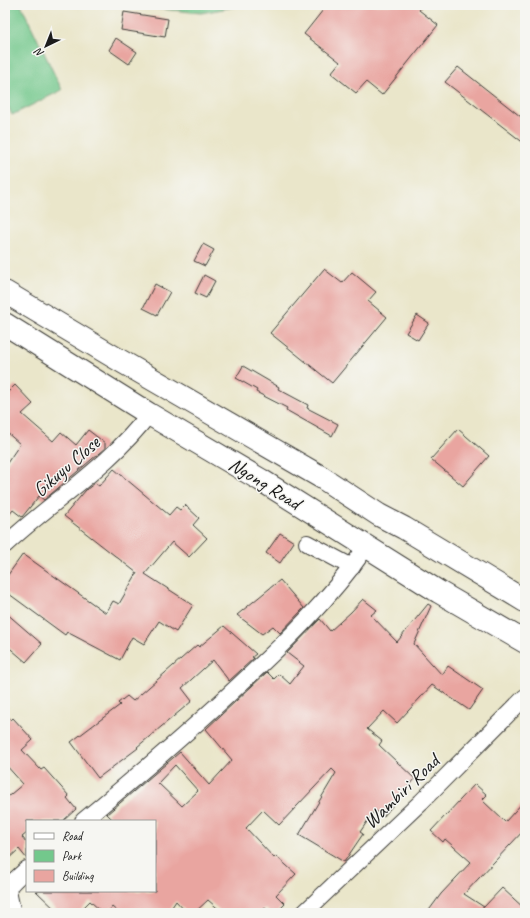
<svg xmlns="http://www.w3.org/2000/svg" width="530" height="918" viewBox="0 0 530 918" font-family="Caveat,sans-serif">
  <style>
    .green { fill: #73c88c; stroke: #487254 }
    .building { fill: #e9a5a0; fill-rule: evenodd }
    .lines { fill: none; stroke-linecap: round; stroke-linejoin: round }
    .street-casing { stroke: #3b3a36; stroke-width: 18 }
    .secondary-casing { stroke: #3b3a36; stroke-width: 24 }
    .street { stroke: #fff; stroke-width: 16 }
    .secondary { stroke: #fff; stroke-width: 22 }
    .labels { text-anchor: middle; stroke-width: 3; stroke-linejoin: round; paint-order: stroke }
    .street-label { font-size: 20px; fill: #1c1c1c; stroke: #f6f6f2 }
  </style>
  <rect width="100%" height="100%" fill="#f6f6f2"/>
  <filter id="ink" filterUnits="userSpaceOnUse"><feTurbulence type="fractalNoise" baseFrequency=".025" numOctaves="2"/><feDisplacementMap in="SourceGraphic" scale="8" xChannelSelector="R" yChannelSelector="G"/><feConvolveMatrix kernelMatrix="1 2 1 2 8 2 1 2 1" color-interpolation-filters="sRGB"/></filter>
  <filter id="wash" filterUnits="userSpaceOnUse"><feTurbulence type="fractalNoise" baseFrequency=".012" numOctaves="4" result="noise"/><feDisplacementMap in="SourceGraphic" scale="16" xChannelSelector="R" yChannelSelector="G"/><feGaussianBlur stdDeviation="0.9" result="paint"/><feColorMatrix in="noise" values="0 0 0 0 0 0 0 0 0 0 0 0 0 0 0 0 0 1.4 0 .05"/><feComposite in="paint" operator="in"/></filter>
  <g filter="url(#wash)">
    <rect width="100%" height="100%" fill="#eae6ca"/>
    <g class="green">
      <path d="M5 5H21L62 90 12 115 5 100Z"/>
      <path d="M122 5H244L201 13Z"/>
    </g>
    <g id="blocks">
      <g class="building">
        <path d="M327 5H423L419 10 438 25 382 95 366 82 356 93 331 73 340 62 304 34Z"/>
        <path d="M124 12 168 19 165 37 121 30Z"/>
        <path d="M116 38 137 52 129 64 109 50Z"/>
        <path d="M458 67 525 120V144L445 82Z"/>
        <path d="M203 244 214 250 205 266 194 261Z"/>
        <path d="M324 269 342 283 352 272 376 292 368 301 387 317 332 383 270 333Z"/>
        <path d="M204 275 215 281 206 298 195 293Z"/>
        <path d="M155 284 170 292 157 315 143 308Z"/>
        <path d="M417 315 429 323 418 340 406 333Z"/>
        <path d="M243 366 279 387 278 389 308 405 307 408 338 424 332 436 286 410 287 408 256 392 257 390 236 378Z"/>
        <path d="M15 385 33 404 22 414 53 441 61 432 76 445 88 430 105 443V448L44 500 39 496 22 517 13 510 5 520V466L20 444 5 431V395Z"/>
        <path d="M458 429 489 456 463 486 431 459Z"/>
        <path d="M114 469 169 515 176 507 180 510 185 505 199 518 193 525 207 538 189 557 172 542 145 574 193 605 176 632 159 621 144 644 132 637 120 660 67 632 65 635 5 591V579L23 554 106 613 113 601 119 604 137 573 64 516 86 490 95 483 99 486Z"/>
        <path d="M280 533 294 542 280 563 266 553Z"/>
        <path d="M280 580 304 608 280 633 273 626 262 634 237 615Z"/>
        <path d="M363 599 377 610 371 615 397 642 428 604 431 606 414 644 442 675 448 666 483 690 469 710 432 685 397 723 384 711 367 729 382 741 379 745 415 779 383 817 375 810 360 832 363 834 344 862 299 835 336 773 332 769 279 825 263 810 246 828 274 858 276 856 296 874 276 895 285 904 276 913H270L265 908 260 913H223L208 900 194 913H187L176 901 168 913H119L112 907 107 913H103L90 901 78 913H59L36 891H155V821H114L107 814 180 752 209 785 232 760 206 729 267 672 274 679 279 674 290 684 304 666 287 653 320 619 330 631 351 612ZM175 765 198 791 182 806 158 783Z"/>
        <path d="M5 612 42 644 26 662 5 644Z"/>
        <path d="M224 626 256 654 252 657 254 658 229 681 213 660 182 688 192 701 137 747 138 748 98 778 71 742 120 705 118 703 127 696 133 701 197 645 199 647Z"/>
        <path d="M5 713 11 720 13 718 33 740 22 750 41 770 44 768 69 796 67 798 76 809 63 821H27V833L22 837 27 843V859L19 849 5 862V799L23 784 5 764Z"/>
        <path d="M475 784 487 795 482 800 505 822 525 800V829L464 894 484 907 502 888 525 909V913H427L441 894 471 862 445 839 443 842 431 831Z"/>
      </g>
    </g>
  </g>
  <g filter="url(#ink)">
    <use href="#blocks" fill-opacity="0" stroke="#3b3a36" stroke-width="1"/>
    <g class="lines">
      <defs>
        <g id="street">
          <path d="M307 543 352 567"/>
          <path d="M5 545C52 501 110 466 149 414"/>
          <path d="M83 821C136 777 188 733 238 686 285 643 330 599 367 546"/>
          <path d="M13 913C6 884 5 889 27 869"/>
          <path d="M304 913 421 802 525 697"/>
        </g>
        <g id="secondary">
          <path d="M5 292 114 357 321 477 379 515 404 528 525 601"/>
          <path d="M5 324 149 414 261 480 439 592 525 642"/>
        </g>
      </defs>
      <use href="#street" class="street-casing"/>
      <use href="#secondary" class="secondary-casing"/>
      <use href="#street" class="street"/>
      <use href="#secondary" class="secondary"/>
    </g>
  </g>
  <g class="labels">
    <g class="street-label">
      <text transform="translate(66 466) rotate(-41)" y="7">Gikuyu Close</text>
      <text transform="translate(265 483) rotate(32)" y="7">Ngong Road</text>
      <text transform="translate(401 791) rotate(-44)" y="7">Wambiri Road</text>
    </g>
  </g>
  <rect width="530" height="918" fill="none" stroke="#f6f6f2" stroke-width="20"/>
  <rect x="26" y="820" width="130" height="72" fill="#f6f6f2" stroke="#9f9f9c"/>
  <rect x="34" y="833" width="20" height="6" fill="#ffffff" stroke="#9f9f9c"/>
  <text x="62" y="840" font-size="12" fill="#1c1c1c">Road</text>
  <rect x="34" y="850" width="20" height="12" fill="#73c88c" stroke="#9f9f9c"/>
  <text x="62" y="860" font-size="12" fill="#1c1c1c">Park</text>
  <rect x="34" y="870" width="20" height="12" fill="#e9a5a0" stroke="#9f9f9c"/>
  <text x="62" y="880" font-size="12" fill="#1c1c1c">Building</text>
  <g transform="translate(46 46) rotate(223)" stroke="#f6f6f2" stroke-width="3" paint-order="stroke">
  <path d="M0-3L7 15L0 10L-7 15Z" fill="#1c1c1c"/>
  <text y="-6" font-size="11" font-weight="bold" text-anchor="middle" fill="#1c1c1c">N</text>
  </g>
</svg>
